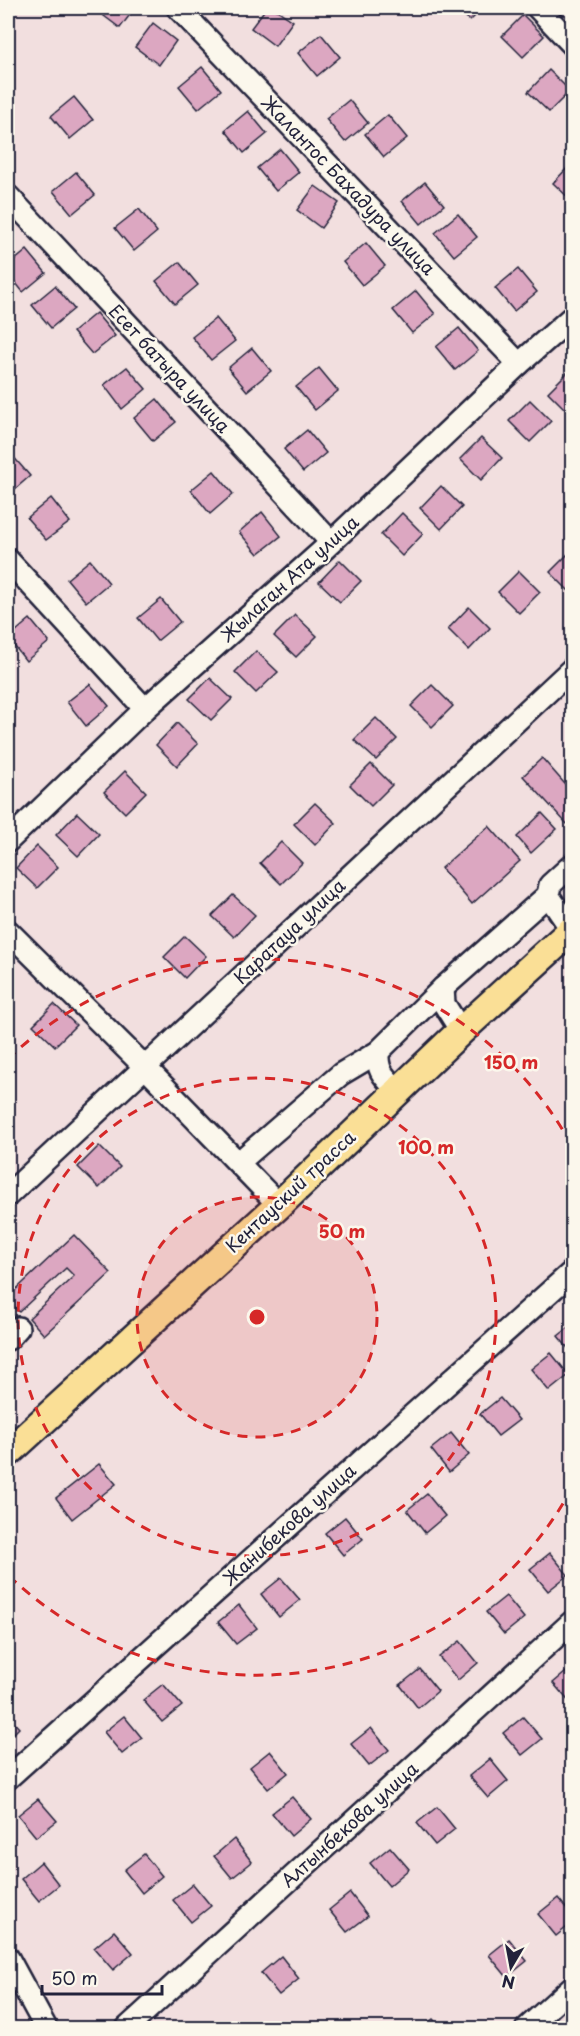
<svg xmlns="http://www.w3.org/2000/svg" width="580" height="2036" viewBox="0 0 580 2036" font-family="'Playpen Sans',sans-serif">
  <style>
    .building { fill: #dca7c1; stroke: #22223b; stroke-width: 1.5 }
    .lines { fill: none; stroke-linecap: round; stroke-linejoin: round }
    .minor-casing { stroke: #22223b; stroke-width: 26 }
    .major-casing { stroke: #22223b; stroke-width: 32 }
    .minor { stroke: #fbf7ec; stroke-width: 21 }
    .major { stroke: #fadf96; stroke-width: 27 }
    .ring { fill: none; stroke: #d62828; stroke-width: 3; stroke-dasharray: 10 8 }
    .labels { text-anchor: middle; stroke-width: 5; stroke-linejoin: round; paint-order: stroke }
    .street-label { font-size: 18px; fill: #22223b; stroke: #fbf7ec }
    .centre { fill: #d62828; stroke: #fbf7ec; stroke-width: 3 }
    .ring-label { font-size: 18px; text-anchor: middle; font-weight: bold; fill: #d62828; stroke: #fbf7ec; stroke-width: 5; stroke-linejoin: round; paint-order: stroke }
  </style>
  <rect width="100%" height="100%" fill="#f2dfdf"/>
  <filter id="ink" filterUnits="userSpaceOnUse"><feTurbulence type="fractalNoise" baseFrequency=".0167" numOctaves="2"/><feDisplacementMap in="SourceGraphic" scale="12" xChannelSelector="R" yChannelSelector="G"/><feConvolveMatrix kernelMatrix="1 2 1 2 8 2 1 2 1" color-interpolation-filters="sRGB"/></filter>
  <g filter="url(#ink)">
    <g class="building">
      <path d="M98 8H135L120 28 96 10Z"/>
      <path d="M266 8H274L293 21 275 46 251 28Z"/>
      <path d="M457 8H483L470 21Z"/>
      <path d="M523 15 544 36 523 57 502 36Z"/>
      <path d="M153 23 176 41 159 65 135 47Z"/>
      <path d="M321 34 340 57 317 76 298 53Z"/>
      <path d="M202 67 221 90 198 109 179 86Z"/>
      <path d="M549 70 570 91 549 112 528 92Z"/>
      <path d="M74 97 93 120 70 139 51 116Z"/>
      <path d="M349 100 368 123 345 142 326 119Z"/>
      <path d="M248 111 267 134 244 153 225 130Z"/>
      <path d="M388 115 407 138 384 157 365 134Z"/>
      <path d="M280 149 299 172 276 191 257 168Z"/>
      <path d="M572 163V201L553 183Z"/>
      <path d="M76 172 95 195 72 214 53 191Z"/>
      <path d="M425 182 444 205 421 224 402 201Z"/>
      <path d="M315 186 339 203 321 228 297 210Z"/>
      <path d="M139 209 157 232 134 251 115 228Z"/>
      <path d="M458 214 477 237 454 256 435 233Z"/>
      <path d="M366 243 385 266 362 285 343 262Z"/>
      <path d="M27 250 46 273 23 292 8 273V266Z"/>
      <path d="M179 262 198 285 175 304 156 281Z"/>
      <path d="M518 269 537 292 514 311 495 288Z"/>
      <path d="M55 286 74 309 51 328 32 305Z"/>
      <path d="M416 291 435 314 412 333 393 310Z"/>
      <path d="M96 313 115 336 92 354 73 332Z"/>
      <path d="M216 318 235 341 211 360 192 337Z"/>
      <path d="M459 328 478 351 455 370 436 347Z"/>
      <path d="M252 348 271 371 247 391 228 368Z"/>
      <path d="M127 367 146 389 122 409 104 385Z"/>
      <path d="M319 368 338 391 315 410 296 387Z"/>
      <path d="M569 371 572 375V410L569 413 548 392Z"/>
      <path d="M157 399 176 422 153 441 134 418Z"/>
      <path d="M530 400 551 421 530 442 509 421Z"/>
      <path d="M307 430 326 453 303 472 284 449Z"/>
      <path d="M481 438 502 458 481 480 460 459Z"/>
      <path d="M11 454 30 476 8 495V457Z"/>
      <path d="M214 471 233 494 210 514 191 490Z"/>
      <path d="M441 486 462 507 441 529 420 508Z"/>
      <path d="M51 498 70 522 46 540 27 518Z"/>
      <path d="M262 512 281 536 258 554 239 532Z"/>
      <path d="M402 513 423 534 402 556 381 535Z"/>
      <path d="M571 551 572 552 571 593 550 572Z"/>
      <path d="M90 560 109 583 86 602 67 579Z"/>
      <path d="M340 560 361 581 340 602 319 582Z"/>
      <path d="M519 571 540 592 519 613 498 592Z"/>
      <path d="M161 599 180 622 157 641 138 618Z"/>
      <path d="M469 607 490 628 469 650 448 629Z"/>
      <path d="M295 615 317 636 296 657 274 636Z"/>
      <path d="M30 619 49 642 26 661 8 638Z"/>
      <path d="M256 651 278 672 256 693 235 672Z"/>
      <path d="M210 678 232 699 211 720 189 699Z"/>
      <path d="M90 684 109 706 86 726 67 702Z"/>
      <path d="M432 685 453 706 432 727 411 706Z"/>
      <path d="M376 718 397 739 376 760 354 740Z"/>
      <path d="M177 723 198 744 177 766 156 745Z"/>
      <path d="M542 758 572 792V819L567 824 523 776Z"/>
      <path d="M371 764 392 785 371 806 350 785Z"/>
      <path d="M125 771 146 792 125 813 104 792Z"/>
      <path d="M315 803 336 823 315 845 294 824Z"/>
      <path d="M77 813 99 834 78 856 56 835Z"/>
      <path d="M542 813 557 829 531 853 517 837Z"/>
      <path d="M489 826 520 861 472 904 441 868Z"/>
      <path d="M281 842 302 863 281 884 260 863Z"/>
      <path d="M37 846 58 867 37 888 16 868Z"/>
      <path d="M233 895 255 915 234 937 212 916Z"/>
      <path d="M185 936 206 956 185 978 164 957Z"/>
      <path d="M54 1004 76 1025 55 1046 33 1025Z"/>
      <path d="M99 1146 120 1167 99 1188 78 1167Z"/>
      <path d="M74 1235 111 1273 44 1335 29 1318 74 1276 66 1268 19 1312 8 1300V1297Z"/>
      <path d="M572 1325V1353L558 1336Z"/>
      <path d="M551 1353 569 1375 549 1391 531 1369Z"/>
      <path d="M500 1398 519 1420 498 1436 480 1414Z"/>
      <path d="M451 1433 469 1455 449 1472 431 1449Z"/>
      <path d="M99 1464 116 1484 72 1519 56 1498Z"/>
      <path d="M427 1494 445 1516 425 1533 407 1510Z"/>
      <path d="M345 1517 363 1539 343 1555 325 1533Z"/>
      <path d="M550 1553 568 1575 548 1591 530 1569Z"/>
      <path d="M281 1578 300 1600 279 1617 261 1594Z"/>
      <path d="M506 1596 524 1618 504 1634 486 1612Z"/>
      <path d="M239 1605 257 1628 236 1644 218 1622Z"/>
      <path d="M460 1641 478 1663 458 1680 439 1657Z"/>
      <path d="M572 1667V1705L553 1683Z"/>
      <path d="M420 1669 438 1691 418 1708 400 1685Z"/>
      <path d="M163 1684 182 1706 162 1722 143 1700Z"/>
      <path d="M8 1716 19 1728 8 1739Z"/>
      <path d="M124 1716 142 1738 122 1754 104 1732Z"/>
      <path d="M523 1717 542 1739 522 1755 503 1733Z"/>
      <path d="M371 1728 389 1750 369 1766 351 1744Z"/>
      <path d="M270 1751 288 1773 268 1789 250 1767Z"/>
      <path d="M490 1759 508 1781 488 1798 469 1776Z"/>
      <path d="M292 1797 311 1819 291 1836 272 1813Z"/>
      <path d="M38 1799 57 1821 36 1837 18 1815Z"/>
      <path d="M437 1807 455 1829 435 1845 417 1823Z"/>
      <path d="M234 1839 252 1862 232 1878 214 1856Z"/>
      <path d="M390 1847 409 1869 389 1886 370 1863Z"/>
      <path d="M144 1854 162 1876 142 1893 124 1870Z"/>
      <path d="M41 1862 59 1885 39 1901 21 1879Z"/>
      <path d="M193 1884 211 1906 191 1922 173 1900Z"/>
      <path d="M350 1893 368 1916 347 1932 329 1910Z"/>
      <path d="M558 1898 572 1915V1923L556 1936 538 1914Z"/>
      <path d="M114 1931 133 1953 113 1970 94 1948Z"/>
      <path d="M509 1939 527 1961 507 1977 489 1955Z"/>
      <path d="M281 1956 299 1979 279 1995 261 1973Z"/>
      <path d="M433 2019 441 2028H421Z"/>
    </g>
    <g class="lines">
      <defs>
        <g id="minor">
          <path d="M178 8 519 364"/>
          <path d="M538 8 572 44"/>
          <path d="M8 196 331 542"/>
          <path d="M8 560 145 709"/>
          <path d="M8 841 145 709 321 552 519 364 572 317"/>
          <path d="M572 865 550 885 548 895 572 930"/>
          <path d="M8 931 145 1067 279 1205"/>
          <path d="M443 988 444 1004 461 1031"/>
          <path d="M378 1052C377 1073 385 1077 398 1091"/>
          <path d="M239 1162 341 1074 378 1052 443 988 548 895"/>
          <path d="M8 1195 572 669"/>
          <path d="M8 1339 18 1328"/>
          <path d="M8 1778 572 1272"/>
          <path d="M8 1958 46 2028"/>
          <path d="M127 2028 572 1622"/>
          <path d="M527 2028 572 1987"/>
        </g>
        <path id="major" d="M8 1453 279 1205 461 1031 572 930"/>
      </defs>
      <use href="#minor" class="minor-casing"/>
      <use href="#major" class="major-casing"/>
      <use href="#minor" class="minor"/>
      <use href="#major" class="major"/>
    </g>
  </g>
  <circle cx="257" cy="1317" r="120" fill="#d62828" fill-opacity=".12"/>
  <g class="ring">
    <circle cx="257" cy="1317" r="120"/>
    <circle cx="257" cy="1317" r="239"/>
    <path d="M572 1488A359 359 0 0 1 8 1575M8 1059A359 359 0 0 1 572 1146"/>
  </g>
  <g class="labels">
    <g class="street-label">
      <text transform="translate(348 186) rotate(46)" y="6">Жалантос Бахадура улица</text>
      <text transform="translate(169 369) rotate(47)" y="6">Есет батыра улица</text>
      <text transform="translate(290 579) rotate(-42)" y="6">Жылаган Ата улица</text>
      <text transform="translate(290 932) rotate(-43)" y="6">Каратауа улица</text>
      <text transform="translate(291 1192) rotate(-43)" y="6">Кентауский трасса</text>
      <text transform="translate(290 1525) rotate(-42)" y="6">Жанибекова улица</text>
      <text transform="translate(350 1825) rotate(-42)" y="6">Алтынбекова улица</text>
    </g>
  </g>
  <circle cx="257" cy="1317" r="9" class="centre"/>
  <g class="ring-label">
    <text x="511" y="1069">150 m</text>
    <text x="426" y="1154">100 m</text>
    <text x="342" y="1238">50 m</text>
  </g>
  <rect width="580" height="2036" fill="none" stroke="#fbf7ec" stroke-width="30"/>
  <rect x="15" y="15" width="550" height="2006" fill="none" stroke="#22223b" stroke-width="2" filter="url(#ink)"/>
  <g transform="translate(511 1967) rotate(190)" stroke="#fbf7ec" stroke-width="4.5" paint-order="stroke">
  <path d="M0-4.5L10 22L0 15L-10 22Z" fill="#22223b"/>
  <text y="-9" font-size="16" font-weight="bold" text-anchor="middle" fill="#22223b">N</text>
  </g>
  <path d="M42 1985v9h120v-9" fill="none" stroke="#22223b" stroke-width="3"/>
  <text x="51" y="1985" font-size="18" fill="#22223b" stroke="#fbf7ec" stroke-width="4.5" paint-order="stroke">50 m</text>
</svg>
